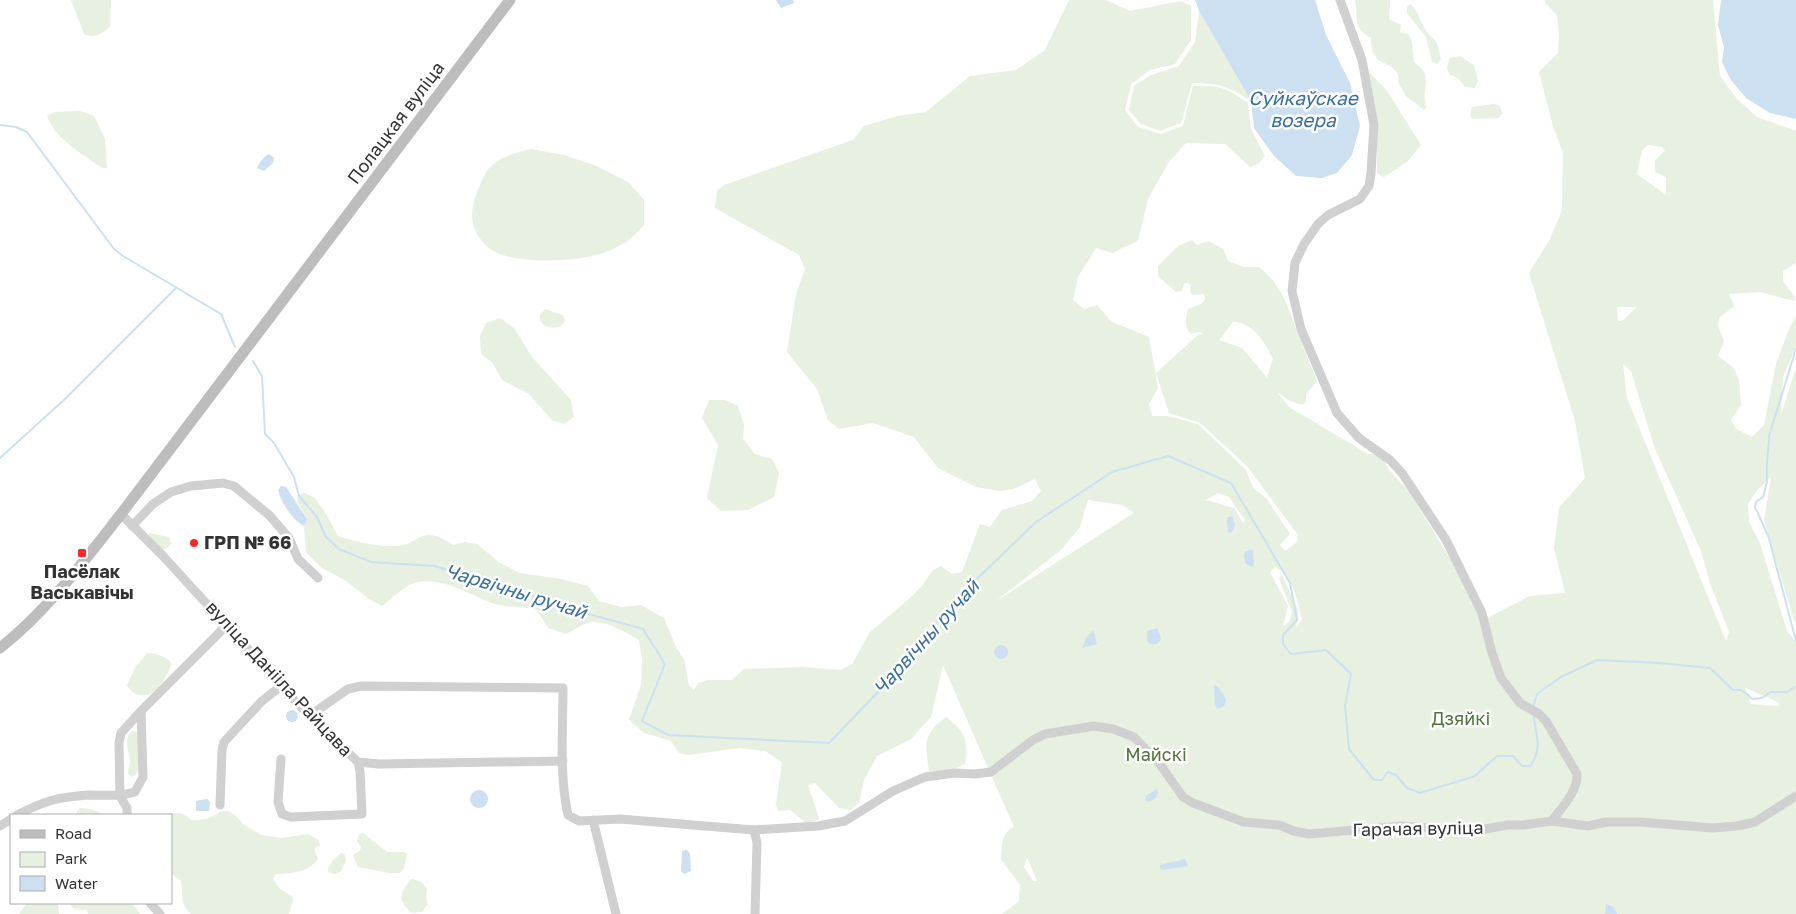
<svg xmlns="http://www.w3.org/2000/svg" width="1796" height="914" viewBox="0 0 1796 914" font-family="'Golos Text',sans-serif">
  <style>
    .green { fill: #e8f0e1; fill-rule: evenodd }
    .water { fill: #cce0f1 }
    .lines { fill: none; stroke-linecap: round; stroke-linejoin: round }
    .stream { stroke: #cce0f1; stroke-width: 2 }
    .street { stroke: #d0d0d0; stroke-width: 9 }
    .secondary { stroke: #bdbdbd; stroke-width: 11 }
    .poi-dot { fill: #f52a2a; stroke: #fff; stroke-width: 2 }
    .labels { text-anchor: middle; stroke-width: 5; stroke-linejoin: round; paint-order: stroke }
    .street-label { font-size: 18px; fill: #333; stroke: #fff }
    .poi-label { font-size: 18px; font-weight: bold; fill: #333; stroke: #fff; text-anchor: start }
    .park-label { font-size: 18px; fill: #52743b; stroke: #fff }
    .water-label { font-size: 19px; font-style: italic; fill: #376f9f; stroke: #fff }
  </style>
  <rect width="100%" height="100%" fill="#fff"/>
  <g class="green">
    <path d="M71 0H111L110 27C101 34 95 39 84 34Z"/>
    <path d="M1069 0H1106L1130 11 1181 1 1191 6V40L1175 64 1150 70 1131 84 1125 110 1138 127 1161 134 1183 126 1193 86C1221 85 1226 88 1248 103L1251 129 1265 156 1258 164 1250 167 1225 144 1186 143 1168 163 1148 199 1138 241 1112 253 1096 248 1078 277 1073 300 1084 309 1097 305 1112 322 1149 337 1158 388 1149 404 1152 416H1168L1198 424 1246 470 1253 488 1266 498 1290 534 1280 545 1285 551 1297 542 1298 535 1247 466 1200 423 1169 413 1156 373 1199 334H1203L1199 332 1191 334C1183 326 1186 319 1188 309L1201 304 1205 300 1204 294 1192 295 1190 291 1191 286 1188 283H1184L1182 291 1176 292 1158 276V266L1178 246 1192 240 1197 245 1209 241 1223 249 1228 261 1243 267H1259L1272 279 1284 298 1317 381 1306 394V402L1302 405 1288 400 1277 392 1289 407 1368 454H1374L1384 460 1389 470 1408 490 1462 578 1476 609 1489 617 1530 596 1565 593 1554 548 1559 508 1585 478 1575 421 1529 273 1550 239 1562 210 1563 153 1553 126 1539 72 1558 53 1559 34 1557 15 1546 4 1545 0H1713L1720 76 1737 99 1757 117 1796 131V263L1783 271V281L1794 296 1795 301 1760 292 1729 294 1734 306 1719 318 1718 326 1724 341 1718 356 1733 367 1739 380 1741 405 1731 420 1736 429 1752 437 1764 425 1776 364 1789 329 1796 316V347L1783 377 1781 415 1796 367V627L1764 520 1771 477 1758 489 1748 504 1749 522 1760 543 1787 631 1796 642V914H1002L1019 901 1020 885 1001 859C1002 847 1001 832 1014 827L943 665 931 717 911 739 877 756 864 780 859 803 850 810 839 808 815 783 808 785 819 818 818 820 806 823 790 810 779 811 776 805 782 762 765 751 739 748 689 755 679 753 671 741 644 733 629 720 641 685 642 660 639 640C625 632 608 621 591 622 583 623 573 631 566 634L548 628 537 610C525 607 504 607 495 604 470 595 445 577 417 582 407 584 391 599 382 606L369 599 346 581 322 568 306 552 304 526 307 519 297 501 298 495 304 493 315 498 326 514 338 536C356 542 385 549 404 545 408 544 413 541 418 538 431 531 441 538 453 545L465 542 477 544 500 563 520 573 561 579 588 586 599 601 621 607 641 605 664 618 676 647 684 659 689 686 694 690 698 683 709 680H732L744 669 802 667 841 670 852 664 870 632 909 599 922 586 933 570 941 566 952 574 962 572 980 524 990 527 1002 510 1032 501 1041 491 1035 479 1013 489 1000 491 976 487 938 468 914 437 873 423 839 429 828 420 817 389 787 352 796 294 805 269 799 255 715 208 717 191 724 185 853 140 864 126 897 116 926 112 970 76 1016 70 1045 50ZM1649 145 1662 147 1665 151 1655 160V172L1666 177V195L1637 174 1642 150ZM1617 307H1636V308L1622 321H1618ZM1233 322C1254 323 1264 341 1273 359L1267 377 1268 379 1242 348 1219 340ZM1623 364 1631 371 1654 446 1701 551 1710 583 1729 632 1726 641 1627 398ZM1218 493 1229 497 1245 520 1243 523 1234 508 1206 500ZM1088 500 1122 505 1134 513 996 601 1061 550 1080 527ZM1275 567C1293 576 1297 600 1302 619L1296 628 1298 610 1282 575 1279 578 1292 612 1289 622 1283 626 1288 606 1270 572ZM1745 688 1776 701 1780 704 1778 706 1751 704ZM1027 857 1037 881H1033L1024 867Z"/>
    <path d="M1355 0H1390L1389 19 1401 25 1400 32 1408 34 1412 42 1414 62C1416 65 1421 67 1423 70 1430 81 1421 94 1427 106L1424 110 1406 96 1399 84 1398 74 1392 67 1378 60 1372 51 1371 38C1351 27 1359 17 1355 0Z"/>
    <path d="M1410 4C1419 11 1420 23 1427 32 1430 37 1435 38 1437 44 1439 49 1440 55 1441 60L1437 64 1432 62 1426 37 1407 13V7Z"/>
    <path d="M1199 11 1251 101C1227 86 1221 83 1192 83L1181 123 1160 131 1141 124 1129 110 1134 86 1151 75 1179 66 1195 42Z"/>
    <path d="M1460 56 1474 65 1478 81 1475 88 1465 87 1458 78 1449 74 1447 67 1450 58Z"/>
    <path d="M1367 70 1387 91 1421 145 1408 161 1384 177 1377 173V124Z"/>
    <path d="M1494 104 1500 106 1502 114 1499 118 1472 119 1470 114 1472 107Z"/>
    <path d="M80 111 94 116 105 139 107 168H102C83 154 56 140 47 116L54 112Z"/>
    <path d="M531 149 564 155 594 165 628 182 644 200V225C633 238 624 245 608 251 583 262 511 266 489 248 467 230 469 207 481 183 483 178 486 171 490 167 502 156 515 153 531 149Z"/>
    <path d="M545 309 563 315 565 321 560 327C549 329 539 327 540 314Z"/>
    <path d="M500 318 514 328 532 357 571 400 574 417 564 424 552 420 529 394 502 380 492 362 481 354 480 336 486 323Z"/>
    <path d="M709 400H725L738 406 744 425 743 439 755 454 772 459 779 473 774 497 748 510 721 511 707 498 718 445 702 418Z"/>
    <path d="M149 533 169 537 171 544 167 548 163 549 158 547 149 536Z"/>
    <path d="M147 653C154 653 167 656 171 663 171 672 158 690 150 694 141 698 130 693 127 685L135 668Z"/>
    <path d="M946 717C965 731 969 741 965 764L946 772 929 771C925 744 922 735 946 717Z"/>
    <path d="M132 731 137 732 139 736 138 769 136 774 132 777 128 773C128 769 130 764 130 760 129 749 122 740 132 731Z"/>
    <path d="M80 808 91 809 105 815H77V811Z"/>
    <path d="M221 811H228L236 816 243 824 261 835 282 838 308 834 318 840 320 845 314 849 318 859C308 873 292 873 276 874L273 879 279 888 292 896 293 900 289 914H191C178 900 184 897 181 881L171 873V815H161C174 813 182 810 191 820 204 820 211 819 221 811Z"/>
    <path d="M363 833 387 852H404L407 854 404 868 400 873H389L358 867 353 856 354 854 360 851 361 847 357 841 359 834Z"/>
    <path d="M341 853 345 854 346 861 341 871 335 874 328 872V869L333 860Z"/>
    <path d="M413 879 421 882 427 888 426 898 428 903 422 912 412 913C406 908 398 899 403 891 405 887 408 884 410 880Z"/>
    <path d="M26 903H58L59 914H19L26 905Z"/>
    <path d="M68 903H132L140 914H88L87 910 74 909Z"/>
  </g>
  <g class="water">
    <path d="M776 0H793L794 3 781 8Z"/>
    <path d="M1195 0H1315L1326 35 1350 83 1360 126 1352 155 1337 173 1322 178 1296 176 1274 156 1254 128 1251 101 1199 11Z"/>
    <path d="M1721 0H1796V119L1770 113 1746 98 1731 80 1722 62 1724 47 1718 25Z"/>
    <path d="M269 154 274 158 273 163 264 171 257 168C259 163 264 156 269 154Z"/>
    <path d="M281 486 286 487 307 519 304 526C293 521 281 502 278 490Z"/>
    <path d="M1232 516 1235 525 1233 531 1230 533 1228 532 1227 520 1228 517Z"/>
    <path d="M1253 550 1254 565 1252 567 1246 564 1244 557 1245 551Z"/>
    <path d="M1157 628 1161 638C1159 644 1156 645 1150 644L1147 641V631Z"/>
    <path d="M1093 630 1097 644 1082 648 1086 638Z"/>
    <circle cx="1001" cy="652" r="7"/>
    <path d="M1214 684C1222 689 1233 706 1218 709L1215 705Z"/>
    <circle cx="292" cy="716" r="6"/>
    <path d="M1157 789 1158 793 1156 798 1150 802 1145 800 1146 796Z"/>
    <circle cx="479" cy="799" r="9"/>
    <path d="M207 799 210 802 209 811H196V801Z"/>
    <path d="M687 850 690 854 691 871 684 874 681 871 682 851Z"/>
    <path d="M1185 859 1188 866 1163 870 1160 868V865Z"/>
    <path d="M1606 904 1614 907 1617 914H1605Z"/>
  </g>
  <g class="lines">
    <g class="stream">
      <path d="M0 125 16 127 27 132 114 249 123 256 221 314 235 347"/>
      <path d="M1796 349 1769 436 1767 464V482L1763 497 1756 502 1755 507 1769 538 1796 641"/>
      <path d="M253 361 262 376 265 434 274 443 294 477 299 496 317 517 326 537 339 549 371 562 434 566 494 583 574 610 643 629 665 664 642 721 668 735 829 743 900 669 950 605 1036 522 1112 472 1168 456 1231 483 1290 583 1297 620 1283 635V644L1291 654 1326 650 1351 674 1345 706 1349 749 1374 780H1382L1388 772 1396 775 1407 788 1420 793 1475 776 1497 756H1513L1522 766H1530C1543 751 1536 732 1533 714"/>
      <path d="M0 458 66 398 176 288"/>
      <path d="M1533 707 1537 694 1561 677 1597 660 1659 663 1710 668 1733 690H1740L1747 694 1752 699 1762 698 1771 692H1787L1796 686"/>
    </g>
    <g class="street">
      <path d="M1340 0 1362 60 1374 125 1371 173 1369 186 1360 199 1328 215 1318 224 1304 244 1295 263 1292 291 1301 329 1337 413 1359 438 1390 460 1402 473 1446 540 1482 613 1492 653 1501 678 1520 703 1539 714 1546 721 1577 774C1578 791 1562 807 1552 821"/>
      <path d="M121 514 163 556 309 716 358 762 379 764 563 761"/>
      <path d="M132 526 153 504 171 492 191 486 223 483 234 486 269 515 289 538 298 559 318 578"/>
      <path d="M309 716 348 689 361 686 563 688C563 730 559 774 568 815L579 821 620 819 754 830 818 826 845 821 893 791 925 777 955 773 975 774 991 772 1033 740 1045 734 1094 726 1113 729 1134 737 1159 763 1183 797 1193 803 1244 822 1279 825 1294 831 1309 834 1401 826 1473 831 1508 825H1523L1552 821 1588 826 1606 822H1640L1713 828 1737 826 1755 822 1796 796"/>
      <path d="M281 759 278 802 282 814 291 817 362 814 360 771 358 762"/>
      <path d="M220 805 222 750 224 742 262 701 281 686"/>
      <path d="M17 815C44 801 58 797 88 795 104 795 120 797 135 792L143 777 141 711 227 625"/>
      <path d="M127 815V808L120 796 119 743 121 733 141 711"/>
      <path d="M593 820 616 914"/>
      <path d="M0 826 11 819"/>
      <path d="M754 830 757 843 755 914"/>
      <path d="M150 903 160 914"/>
    </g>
    <path class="secondary" d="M0 648C47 611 84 561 121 514L510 0"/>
  </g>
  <g class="poi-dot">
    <circle cx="194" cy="543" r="5"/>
    <rect x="77" y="548" width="10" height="10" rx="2.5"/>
  </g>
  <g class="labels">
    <g class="street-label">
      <text transform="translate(396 123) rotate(-53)" y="6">Полацкая вуліца</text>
      <text transform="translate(279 679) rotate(47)" y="6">вуліца Данііла Райцава</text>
      <text transform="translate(1418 829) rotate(-1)" y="6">Гарачая вуліца</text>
    </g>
    <g class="poi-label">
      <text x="204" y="549">ГРП № 66</text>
      <text x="82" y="578" text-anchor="middle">Пасёлак<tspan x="82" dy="21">Васькавічы</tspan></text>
    </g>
    <g class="park-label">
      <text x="1461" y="725">Дзяйкі</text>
      <text x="1156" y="761">Майскі</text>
    </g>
    <g class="water-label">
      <text x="1303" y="105">Суйкаўскае<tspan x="1303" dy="22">возера</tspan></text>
      <text transform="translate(516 591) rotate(17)" y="7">Чарвічны ручай</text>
      <text transform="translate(926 637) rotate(-48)" y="7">Чарвічны ручай</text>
    </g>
  </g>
  <rect x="10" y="814" width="162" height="90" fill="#ffffff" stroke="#adadad"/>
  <rect x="20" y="830" width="25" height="8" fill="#bdbdbd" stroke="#adadad"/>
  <text x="55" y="839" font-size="15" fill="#333333">Road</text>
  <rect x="20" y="852" width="25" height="15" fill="#e8f0e1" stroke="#adadad"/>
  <text x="55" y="864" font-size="15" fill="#333333">Park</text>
  <rect x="20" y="876" width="25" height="15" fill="#cce0f1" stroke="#adadad"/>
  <text x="55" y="889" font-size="15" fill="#333333">Water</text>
</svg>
